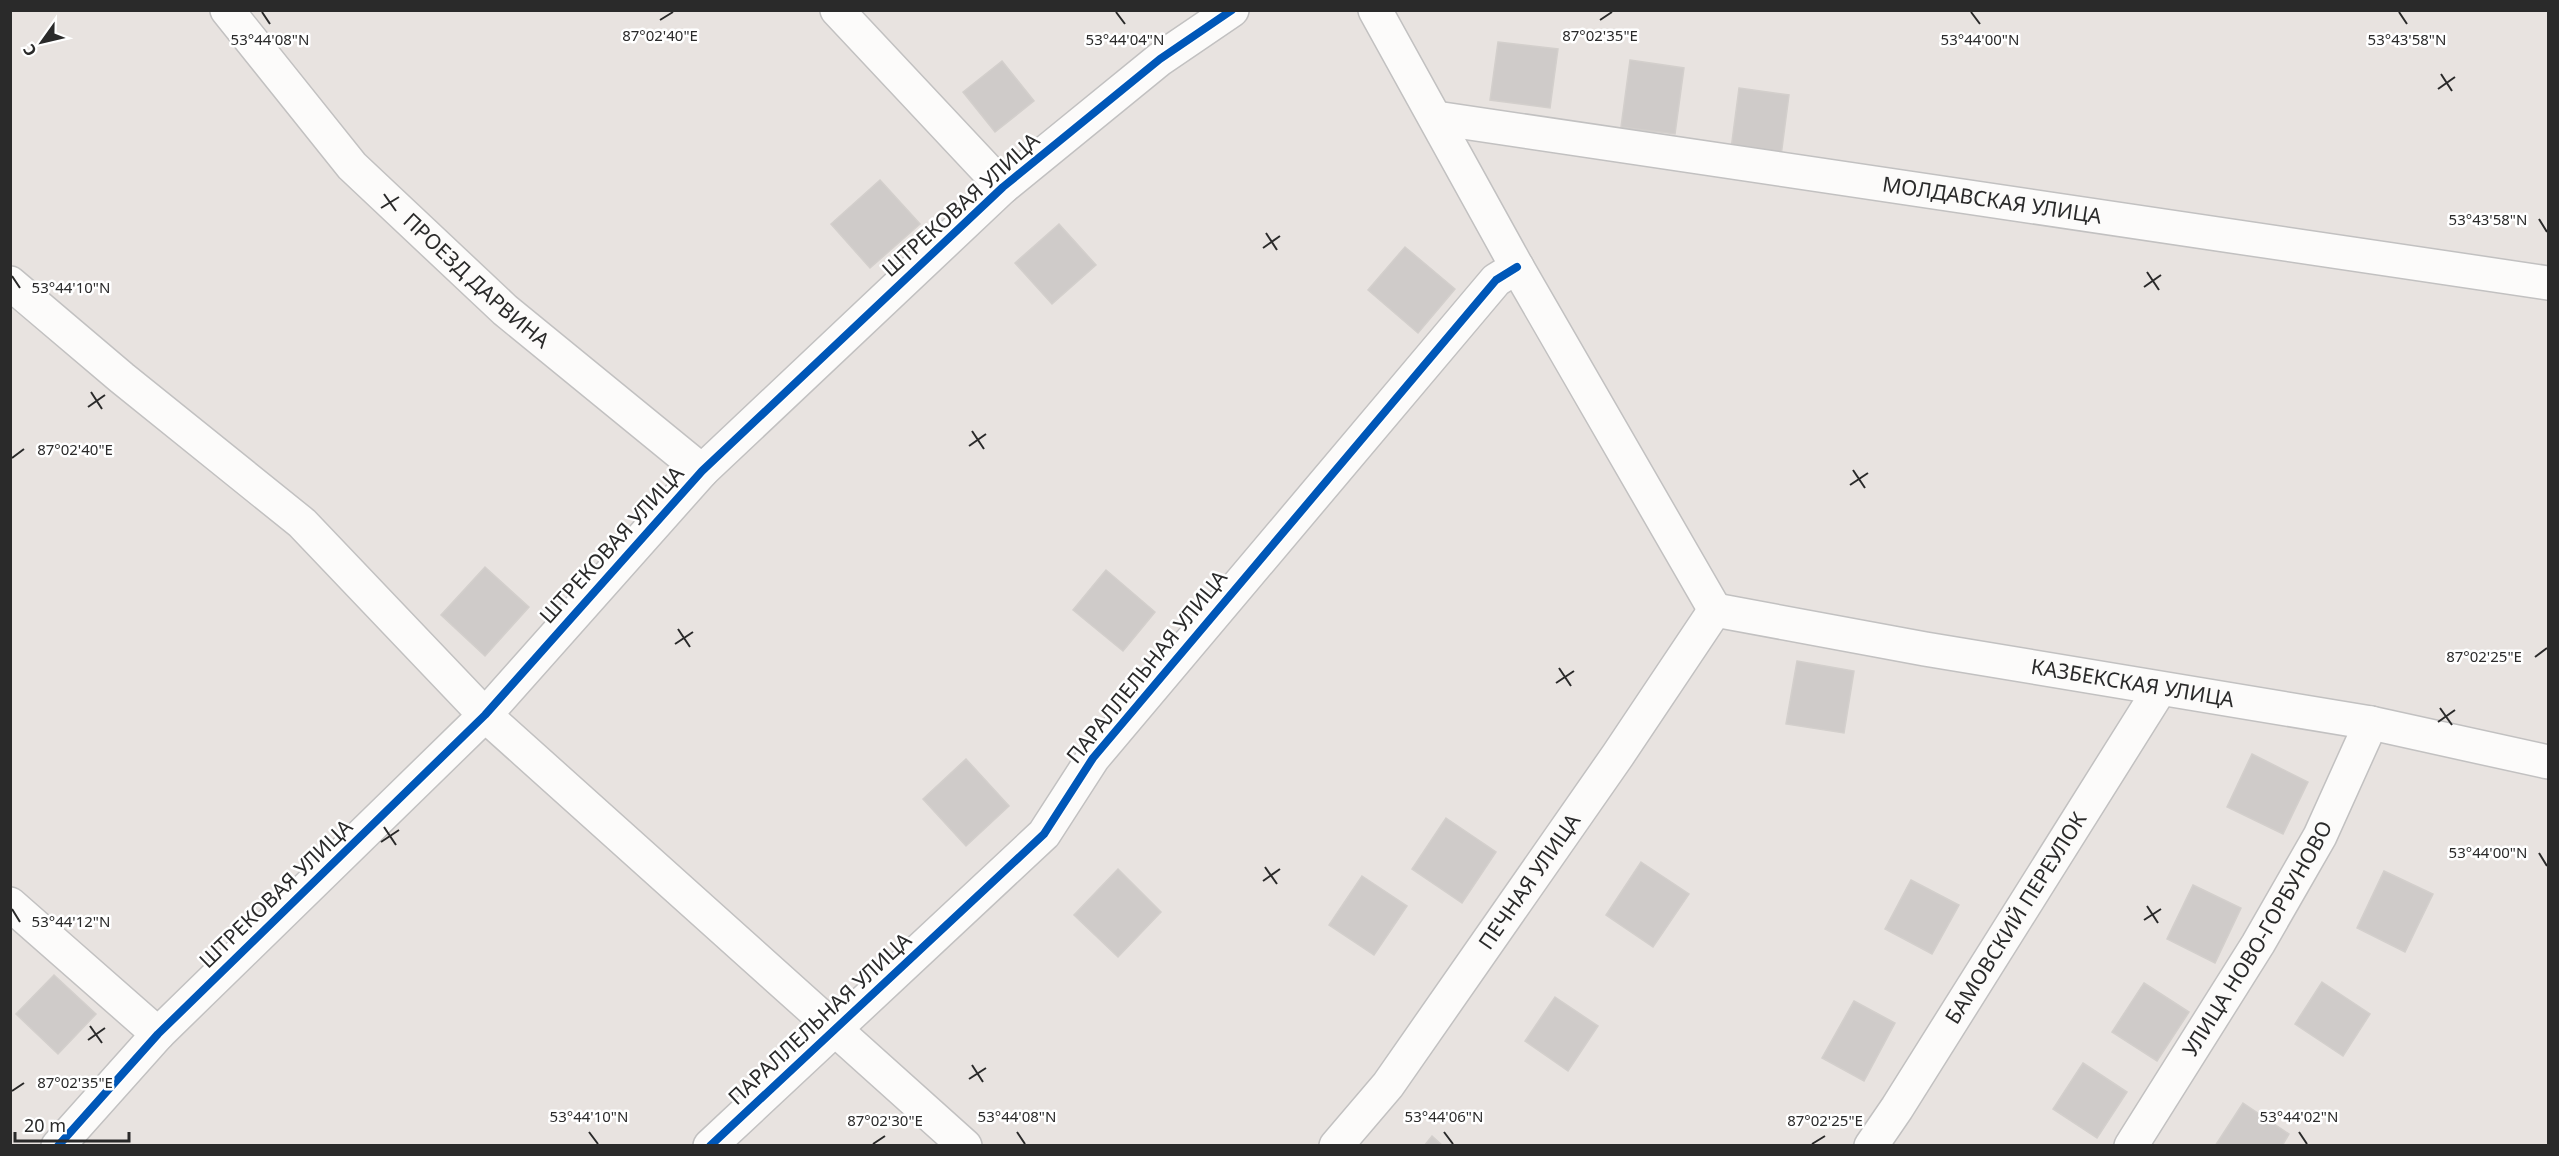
<svg xmlns="http://www.w3.org/2000/svg" width="2559" height="1156" viewBox="0 0 2559 1156" font-family="'Noto Sans',sans-serif">
  <style>
    .building { fill: #cfcbc9; stroke: #d3cfcc; stroke-width: 1.5 }
    .lines { fill: none; stroke-linecap: round; stroke-linejoin: round }
    .minor-casing { stroke: #c2c1c1; stroke-width: 36 }
    .minor { stroke: #fcfbfa; stroke-width: 33 }
    .cycleway-casing { stroke: #fff; stroke-width: 11 }
    .cycleway { stroke: #0057b8; stroke-width: 8 }
    .ticks { fill: none; stroke: #2a2a2a; stroke-width: 2 }
    .labels { text-anchor: middle; stroke-width: 5; stroke-linejoin: round; paint-order: stroke }
    .street-label { font-size: 21px; fill: #2a2a2a; stroke: #fff }
    .ticks-label { font-size: 15px; text-anchor: middle; fill: #2a2a2a; stroke: #fff; stroke-width: 5; stroke-linejoin: round; paint-order: stroke }
  </style>
  <rect width="100%" height="100%" fill="#e8e3e0"/>
  <g class="building">
    <path d="M1498 42 1558 49 1550 108 1490 100Z"/>
    <path d="M1630 60 1684 68 1675 134 1621 127Z"/>
    <path d="M1002 61 1034 101 995 132 963 92Z"/>
    <path d="M1739 88 1789 95 1781 156 1731 149Z"/>
    <path d="M880 180 920 224 870 268 831 224Z"/>
    <path d="M1059 224 1096 265 1052 304 1015 263Z"/>
    <path d="M1405 247 1455 289 1418 333 1368 290Z"/>
    <path d="M485 567 529 607 485 656 441 615Z"/>
    <path d="M1106 570 1155 612 1123 651 1073 610Z"/>
    <path d="M1797 661 1854 671 1844 733 1786 724Z"/>
    <path d="M2252 754 2308 782 2283 834 2227 807Z"/>
    <path d="M966 759 1009 806 966 846 923 799Z"/>
    <path d="M1446 818 1496 852 1462 903 1412 869Z"/>
    <path d="M1641 862 1689 894 1653 947 1606 915Z"/>
    <path d="M1118 869 1161 912 1118 957 1074 915Z"/>
    <path d="M2384 871 2433 894 2405 952 2357 928Z"/>
    <path d="M1362 876 1407 906 1374 955 1329 925Z"/>
    <path d="M1911 880 1959 905 1932 954 1885 929Z"/>
    <path d="M2193 885 2241 908 2215 963 2167 939Z"/>
    <path d="M54 975 96 1014 58 1054 16 1014Z"/>
    <path d="M2322 982 2370 1014 2343 1056 2295 1024Z"/>
    <path d="M2144 983 2189 1012 2157 1061 2112 1032Z"/>
    <path d="M1555 997 1598 1026 1568 1071 1525 1041Z"/>
    <path d="M1854 1001 1895 1023 1864 1081 1822 1058Z"/>
    <path d="M2083 1063 2127 1092 2097 1138 2053 1109Z"/>
    <path d="M2243 1103 2289 1134 2282 1146H2215Z"/>
    <path d="M1432 1136 1443 1146H1424Z"/>
  </g>
  <g class="lines">
    <defs>
      <g id="minor">
        <path id="s1" d="M227 10 352 166 505 310 702 471"/>
        <path d="M837 10 1003 187"/>
        <path d="M1375 10 1517 267 1715 610"/>
        <path id="s2" d="M1436 118 2548 283"/>
        <path d="M10 283 122 378 302 523 485 715 965 1146"/>
        <path id="s3" d="M1715 610 1925 649 2371 723 2548 762"/>
        <path d="M10 904 158 1034"/>
        <path d="M58 1146 158 1034 485 715 702 471 1003 187 1160 59 1232 10"/>
        <path d="M710 1146 1044 834 1093 758 1496 280 1517 267"/>
        <path id="s4" d="M1336 1146 1388 1085 1618 755 1715 610"/>
        <path id="s5" d="M1871 1146 1897 1108 2160 689"/>
        <path id="s6" d="M2131 1146 2258 944 2320 836 2371 723"/>
      </g>
    </defs>
    <use href="#minor" class="minor-casing"/>
    <use href="#minor" class="minor"/>
    <defs>
      <g id="cycleway">
        <path d="M58 1146 158 1034 485 715 702 471 1003 187 1160 59 1232 10"/>
        <path d="M710 1146 1044 834 1093 758 1496 280 1517 267"/>
      </g>
    </defs>
    <use href="#cycleway" class="cycleway-casing"/>
    <use href="#cycleway" class="cycleway"/>
  </g>
  <path class="ticks" d="M262 12 270 24M1116 12 1125 24M1971 12 1980 24M2399 12 2407 24M660 20 673 12M1600 20 1612 12M2441 74 2452 91M2438 89 2455 77M384 194 396 211M381 208 399 197M2539 219 2547 232M1266 233 1277 250M1263 248 1280 236M2147 272 2159 290M12 276 20 288M2144 287 2161 275M91 392 102 409M88 407 105 395M972 431 984 449M969 446 986 434M12 458 24 449M1853 470 1865 488M1850 485 1868 473M678 629 690 647M675 644 693 632M2535 657 2547 648M1559 668 1571 686M1556 683 1574 671M2440 708 2452 725M2438 722 2455 710M384 827 396 845M381 842 399 830M2539 853 2547 866M1265 867 1277 884M1263 881 1280 869M2147 906 2158 923M12 909 20 922M2144 920 2161 909M90 1026 102 1043M88 1040 105 1028M972 1065 983 1082M969 1079 986 1068M12 1091 24 1083M589 1132 598 1144M1017 1132 1025 1144M1444 1132 1453 1144M2299 1132 2307 1144M873 1144 885 1136M1812 1144 1825 1136"/>
  <g class="labels">
    <g class="street-label">
      <text dy="7" stroke="none"><textPath href="#s2" startOffset="562">МОЛДАВСКАЯ УЛИЦА</textPath></text>
      <text transform="translate(961 205) rotate(-42)" y="7">ШТРЕКОВАЯ УЛИЦА</text>
      <text dy="7" stroke="none"><textPath href="#s1" startOffset="369">ПРОЕЗД ДАРВИНА</textPath></text>
      <text transform="translate(612 545) rotate(-48)" y="7">ШТРЕКОВАЯ УЛИЦА</text>
      <text transform="translate(1147 667) rotate(-51)" y="7">ПАРАЛЛЕЛЬНАЯ УЛИЦА</text>
      <text dy="7" stroke="none"><textPath href="#s3" startOffset="424">КАЗБЕКСКАЯ УЛИЦА</textPath></text>
      <text dy="7" stroke="none"><textPath href="#s4" startOffset="328">ПЕЧНАЯ УЛИЦА</textPath></text>
      <text transform="translate(276 894) rotate(-44)" y="7">ШТРЕКОВАЯ УЛИЦА</text>
      <text dy="7" stroke="none"><textPath href="#s5" startOffset="270">БАМОВСКИЙ ПЕРЕУЛОК</textPath></text>
      <text dy="7" stroke="none"><textPath href="#s6" startOffset="243">УЛИЦА НОВО-ГОРБУНОВО</textPath></text>
      <text transform="translate(820 1019) rotate(-43)" y="7">ПАРАЛЛЕЛЬНАЯ УЛИЦА</text>
    </g>
  </g>
  <g class="ticks-label">
    <text x="660" y="41">87°02'40"E</text>
    <text x="1600" y="41">87°02'35"E</text>
    <text x="270" y="45">53°44'08"N</text>
    <text x="1125" y="45">53°44'04"N</text>
    <text x="1980" y="45">53°44'00"N</text>
    <text x="2407" y="45">53°43'58"N</text>
    <text x="2488" y="225">53°43'58"N</text>
    <text x="71" y="293">53°44'10"N</text>
    <text x="75" y="455">87°02'40"E</text>
    <text x="2484" y="662">87°02'25"E</text>
    <text x="2488" y="858">53°44'00"N</text>
    <text x="71" y="927">53°44'12"N</text>
    <text x="75" y="1088">87°02'35"E</text>
    <text x="589" y="1122">53°44'10"N</text>
    <text x="1017" y="1122">53°44'08"N</text>
    <text x="1444" y="1122">53°44'06"N</text>
    <text x="2299" y="1122">53°44'02"N</text>
    <text x="885" y="1126">87°02'30"E</text>
    <text x="1825" y="1126">87°02'25"E</text>
  </g>
  <rect width="2559" height="1156" fill="none" stroke="#2a2a2a" stroke-width="24"/>
  <g transform="translate(42 42) rotate(236)" stroke="#ffffff" stroke-width="4.5" paint-order="stroke">
  <path d="M0-4.5L10 22L0 15L-10 22Z" fill="#2a2a2a"/>
  <text y="-9" font-size="16" font-weight="bold" text-anchor="middle" fill="#2a2a2a">С</text>
  </g>
  <path d="M15 1132v9h114v-9" fill="none" stroke="#2a2a2a" stroke-width="3"/>
  <text x="24" y="1132" font-size="18" fill="#2a2a2a" stroke="#ffffff" stroke-width="4.5" paint-order="stroke">20 m</text>
</svg>
